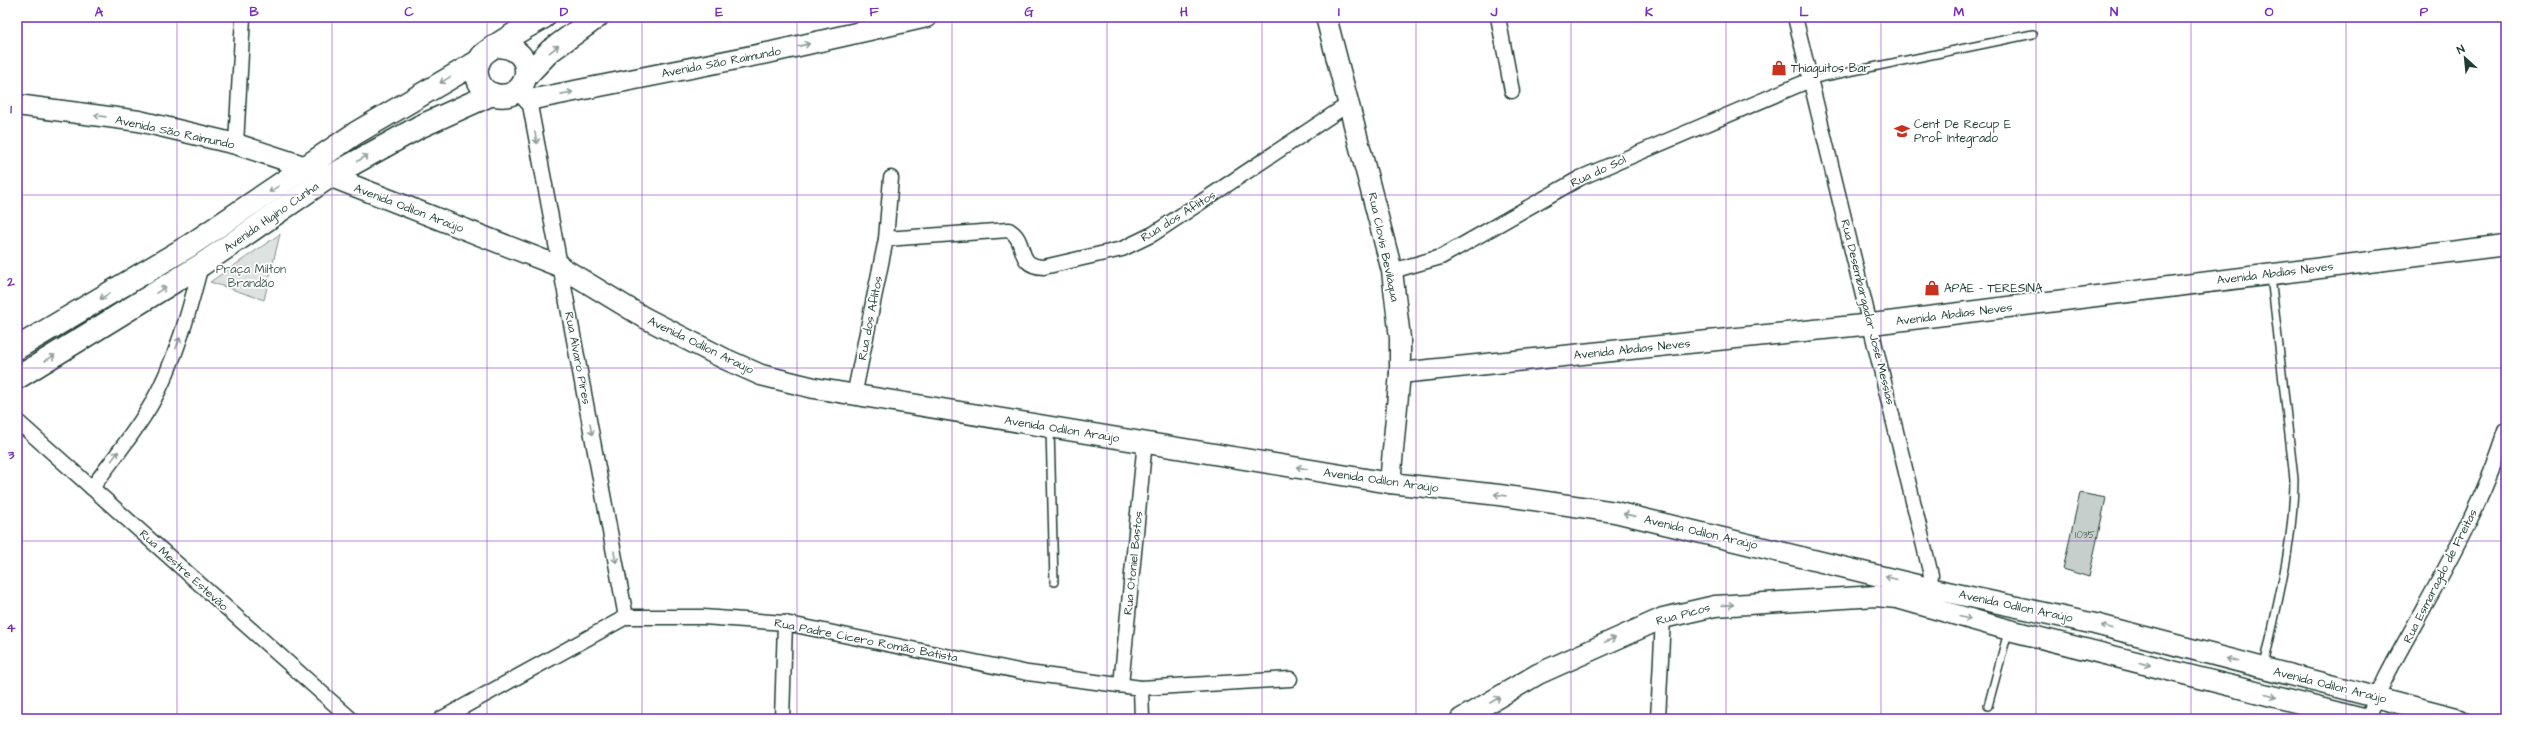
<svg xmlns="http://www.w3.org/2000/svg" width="2523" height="736" viewBox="0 0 2523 736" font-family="'Architects Daughter',sans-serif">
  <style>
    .green { fill: #dee3e2; stroke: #7e908b }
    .building { fill: #c7cfcc; stroke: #1f3d34 }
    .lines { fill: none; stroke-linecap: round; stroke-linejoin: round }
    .lane-casing { stroke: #1f3d34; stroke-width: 10 }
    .street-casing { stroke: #1f3d34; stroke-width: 17 }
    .secondary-casing { stroke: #1f3d34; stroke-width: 23 }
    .primary-casing { stroke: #1f3d34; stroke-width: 25 }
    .lane { stroke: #fff; stroke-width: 7 }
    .street { stroke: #fff; stroke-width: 14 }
    .secondary { stroke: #fff; stroke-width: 20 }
    .primary { stroke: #fff; stroke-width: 22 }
    .oneway { stroke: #8f9e9a }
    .grid { fill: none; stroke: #7b2cbf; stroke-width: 1; stroke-opacity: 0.55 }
    .labels { text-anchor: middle; stroke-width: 3.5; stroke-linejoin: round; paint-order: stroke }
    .number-label { font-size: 10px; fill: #49625a }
    .street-label { font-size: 12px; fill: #1f3d34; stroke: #fff }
    .poi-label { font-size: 12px; fill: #1f3d34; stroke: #fff; text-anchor: start }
    .park-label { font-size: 12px; fill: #455e57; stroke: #fff }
    .neatline { fill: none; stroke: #7b2cbf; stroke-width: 1.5 }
    .grid-label { font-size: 13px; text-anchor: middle; font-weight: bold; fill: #7b2cbf }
  </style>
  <rect width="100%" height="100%" fill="#fff"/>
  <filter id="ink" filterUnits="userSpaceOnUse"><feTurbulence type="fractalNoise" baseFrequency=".025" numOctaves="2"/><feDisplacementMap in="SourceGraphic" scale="8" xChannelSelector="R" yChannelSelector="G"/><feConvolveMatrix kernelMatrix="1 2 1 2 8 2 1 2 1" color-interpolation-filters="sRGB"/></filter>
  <g filter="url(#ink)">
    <path class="green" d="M280 234 264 300 210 282Z"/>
    <path class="building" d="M2080 493 2106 498 2089 577 2063 569Z"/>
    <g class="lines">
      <defs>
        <g id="lane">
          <path d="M1810 80 2033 34"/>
          <path d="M1050 429 1054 582"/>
          <path d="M2264 666C2277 605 2294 542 2294 479L2271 276"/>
          <path d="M1988 706 2008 632"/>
        </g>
        <g id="street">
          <path d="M1498 17 1512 91"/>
          <path d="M1795 17 1931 575 1928 597"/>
          <path d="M529 100 626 617"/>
          <path d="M236 144 243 17"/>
          <path d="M886 239 1009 230C1029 242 1014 266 1044 267L1122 249 1153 234 1350 103"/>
          <path d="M1392 271 1441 257 1580 178 1810 80"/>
          <path d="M854 396 886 239 891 178"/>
          <path d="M17 421 351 719"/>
          <path d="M92 488C112 460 135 433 152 403 176 360 189 312 201 265"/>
          <path d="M1121 685 1145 441"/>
          <path d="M1141 688 1142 719"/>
          <path d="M441 719 626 617H703L785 623 1028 673 1141 688 1290 679"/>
          <path d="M782 719 785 623"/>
          <path d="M1658 719 1663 618"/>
          <path d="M2368 719C2381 682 2402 648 2421 613 2453 555 2486 494 2506 431"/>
        </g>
        <g id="secondary">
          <path d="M1326 17 1392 271 1400 338V373L1390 483"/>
          <path d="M519 89 529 100 772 52 927 17"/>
          <path d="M17 105 139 121 236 144 306 167 561 267 645 318 725 359 761 375 814 388 1390 483 1499 495 1615 512 1929 588 2095 624 2460 719"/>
          <path d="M1400 373 1872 324 2506 245"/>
          <path d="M1461 719 1538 674 1663 618 1715 606 1876 596 1897 598 2009 630 2363 719"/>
        </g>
        <g id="primary">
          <path d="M497 46C541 47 531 103 495 95 488 94 482 88 479 82 475 73 476 64 482 56 487 49 533 23 544 17"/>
          <path d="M526 76 550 51 597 17"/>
          <path d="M17 348 189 246 356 133 479 61"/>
          <path d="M17 378 201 265 329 177 419 127 492 94"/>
        </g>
      </defs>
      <use href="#lane" class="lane-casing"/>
      <use href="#street" class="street-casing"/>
      <use href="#secondary" class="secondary-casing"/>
      <use href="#primary" class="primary-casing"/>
      <use href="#lane" class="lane"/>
      <use href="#street" class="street"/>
      <use href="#secondary" class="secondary"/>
      <use href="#primary" class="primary"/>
    </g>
    <defs><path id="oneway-shaft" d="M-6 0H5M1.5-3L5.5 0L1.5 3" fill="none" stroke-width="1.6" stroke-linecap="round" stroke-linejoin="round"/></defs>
    <g class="oneway">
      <use href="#oneway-shaft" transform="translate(804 45) rotate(-13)"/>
      <use href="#oneway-shaft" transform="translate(554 49) rotate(-39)"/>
      <use href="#oneway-shaft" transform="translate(445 80) rotate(149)"/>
      <use href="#oneway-shaft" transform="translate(567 93) rotate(-11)"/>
      <use href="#oneway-shaft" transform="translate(100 116) rotate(-172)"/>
      <use href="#oneway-shaft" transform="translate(536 138) rotate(79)"/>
      <use href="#oneway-shaft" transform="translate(363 158) rotate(-30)"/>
      <use href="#oneway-shaft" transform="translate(274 189) rotate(146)"/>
      <use href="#oneway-shaft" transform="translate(161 290) rotate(-31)"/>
      <use href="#oneway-shaft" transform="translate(105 296) rotate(149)"/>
      <use href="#oneway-shaft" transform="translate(178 343) rotate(-69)"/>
      <use href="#oneway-shaft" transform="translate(50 358) rotate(-31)"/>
      <use href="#oneway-shaft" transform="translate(591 429) rotate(79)"/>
      <use href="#oneway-shaft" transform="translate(115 456) rotate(-54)"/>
      <use href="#oneway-shaft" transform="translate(1302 468) rotate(-170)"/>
      <use href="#oneway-shaft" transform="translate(1500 495) rotate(-172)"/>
      <use href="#oneway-shaft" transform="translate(1629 515) rotate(-167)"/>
      <use href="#oneway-shaft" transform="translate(615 557) rotate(79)"/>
      <use href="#oneway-shaft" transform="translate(1891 578) rotate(-166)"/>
      <use href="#oneway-shaft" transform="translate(1728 605) rotate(-4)"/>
      <use href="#oneway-shaft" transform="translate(1965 618) rotate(15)"/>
      <use href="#oneway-shaft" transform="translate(2107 627) rotate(-165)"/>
      <use href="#oneway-shaft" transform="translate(1610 640) rotate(-23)"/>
      <use href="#oneway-shaft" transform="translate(2232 660) rotate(-165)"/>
      <use href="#oneway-shaft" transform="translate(2145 664) rotate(14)"/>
      <use href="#oneway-shaft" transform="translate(2271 696) rotate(14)"/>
      <use href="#oneway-shaft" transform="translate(1495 700) rotate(-30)"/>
    </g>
  </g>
  <path class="grid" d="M177 17V719M332 17V719M487 17V719M642 17V719M797 17V719M952 17V719M1107 17V719M1262 17V719M1416 17V719M1571 17V719M1726 17V719M1881 17V719M2036 17V719M2191 17V719M2346 17V719M17 195H2506M17 368H2506M17 541H2506"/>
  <defs>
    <symbol id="shop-bare" viewBox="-9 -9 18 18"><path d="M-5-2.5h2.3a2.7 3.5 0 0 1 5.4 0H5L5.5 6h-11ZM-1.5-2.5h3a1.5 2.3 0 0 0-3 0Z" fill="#c8321e" stroke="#fff" stroke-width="2.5" paint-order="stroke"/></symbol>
    <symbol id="school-bare" viewBox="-9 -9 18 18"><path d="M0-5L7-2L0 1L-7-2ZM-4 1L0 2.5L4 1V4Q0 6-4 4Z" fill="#c8321e" stroke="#fff" stroke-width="2.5" paint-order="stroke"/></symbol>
  </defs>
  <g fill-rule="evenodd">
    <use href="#shop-bare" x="1768" y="57" width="22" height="22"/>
    <use href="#school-bare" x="1891" y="120" width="22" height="22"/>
    <use href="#shop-bare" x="1921" y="277" width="22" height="22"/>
  </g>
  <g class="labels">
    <g class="number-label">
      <text x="2085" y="538">1035</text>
    </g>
    <g class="street-label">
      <text transform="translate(721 62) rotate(-11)" y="4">Avenida São Raimundo</text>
      <text transform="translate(175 132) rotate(12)" y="4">Avenida São Raimundo</text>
      <text transform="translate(1598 171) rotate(-25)" y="4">Rua do Sol</text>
      <text transform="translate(409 208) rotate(21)" y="4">Avenida Odilon Araújo</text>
      <text transform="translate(1178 216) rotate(-32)" y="4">Rua dos Aflitos</text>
      <text transform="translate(271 217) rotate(-35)" y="4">Avenida Higino Cunha</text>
      <text transform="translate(1384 247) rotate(78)" y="4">Rua Clovis Beviláqua</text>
      <text transform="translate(2275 273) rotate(-7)" y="4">Avenida Abdias Neves</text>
      <text transform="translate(1868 312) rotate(76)" y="4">Rua Desembargador José Messias</text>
      <text transform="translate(1954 314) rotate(-7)" y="4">Avenida Abdias Neves</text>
      <text transform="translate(870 318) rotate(-79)" y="4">Rua dos Aflitos</text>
      <text transform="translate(701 345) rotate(26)" y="4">Avenida Odilon Araújo</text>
      <text transform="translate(1632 349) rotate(-6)" y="4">Avenida Abdias Neves</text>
      <text transform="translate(578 358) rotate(79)" y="4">Rua Alvaro Pires</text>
      <text transform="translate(1062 429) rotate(9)" y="4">Avenida Odilon Araújo</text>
      <text transform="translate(1381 480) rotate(8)" y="4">Avenida Odilon Araújo</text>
      <text transform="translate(1701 532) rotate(13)" y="4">Avenida Odilon Araújo</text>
      <text transform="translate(1133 563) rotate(-84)" y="4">Rua Otoniel Bastos</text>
      <text transform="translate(184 570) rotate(42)" y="4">Rua Mestre Estevão</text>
      <text transform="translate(2440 576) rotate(-63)" y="4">Rua Esmaragdo de Freitas</text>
      <text transform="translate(2016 606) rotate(12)" y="4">Avenida Odilon Araújo</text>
      <text transform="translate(1683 614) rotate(-15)" y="4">Rua Picos</text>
      <text transform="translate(866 640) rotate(11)" y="4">Rua Padre Cicero Romão Batista</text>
      <text transform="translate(2330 685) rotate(14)" y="4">Avenida Odilon Araújo</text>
    </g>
    <g class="poi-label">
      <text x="1791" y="72">Thiaguitos Bar</text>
      <text x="1914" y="128">Cent De Recup E<tspan x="1914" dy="14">Prof Integrado</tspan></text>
      <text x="1944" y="292">APAE - TERESINA</text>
    </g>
    <g class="park-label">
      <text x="251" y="273">Praça Milton<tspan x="251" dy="14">Brandão</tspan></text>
    </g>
  </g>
  <rect width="2523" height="736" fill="none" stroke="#fff" stroke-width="44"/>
  <g transform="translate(2465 58) rotate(333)" stroke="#ffffff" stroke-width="3" paint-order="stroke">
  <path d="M0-3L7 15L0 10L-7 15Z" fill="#1f3d34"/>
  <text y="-6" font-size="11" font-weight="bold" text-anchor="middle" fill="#1f3d34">N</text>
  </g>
  <rect x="22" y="22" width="2479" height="692" class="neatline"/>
  <g class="grid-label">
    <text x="99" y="16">A</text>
    <text x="254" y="16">B</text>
    <text x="409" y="16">C</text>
    <text x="564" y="16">D</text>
    <text x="719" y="16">E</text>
    <text x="874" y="16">F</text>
    <text x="1029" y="16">G</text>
    <text x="1184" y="16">H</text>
    <text x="1339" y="16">I</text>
    <text x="1494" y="16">J</text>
    <text x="1649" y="16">K</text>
    <text x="1804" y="16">L</text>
    <text x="1959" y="16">M</text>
    <text x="2114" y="16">N</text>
    <text x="2269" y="16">O</text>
    <text x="2424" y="16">P</text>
    <text x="11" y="113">1</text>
    <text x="11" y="286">2</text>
    <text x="11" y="459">3</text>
    <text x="11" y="632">4</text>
  </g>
</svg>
